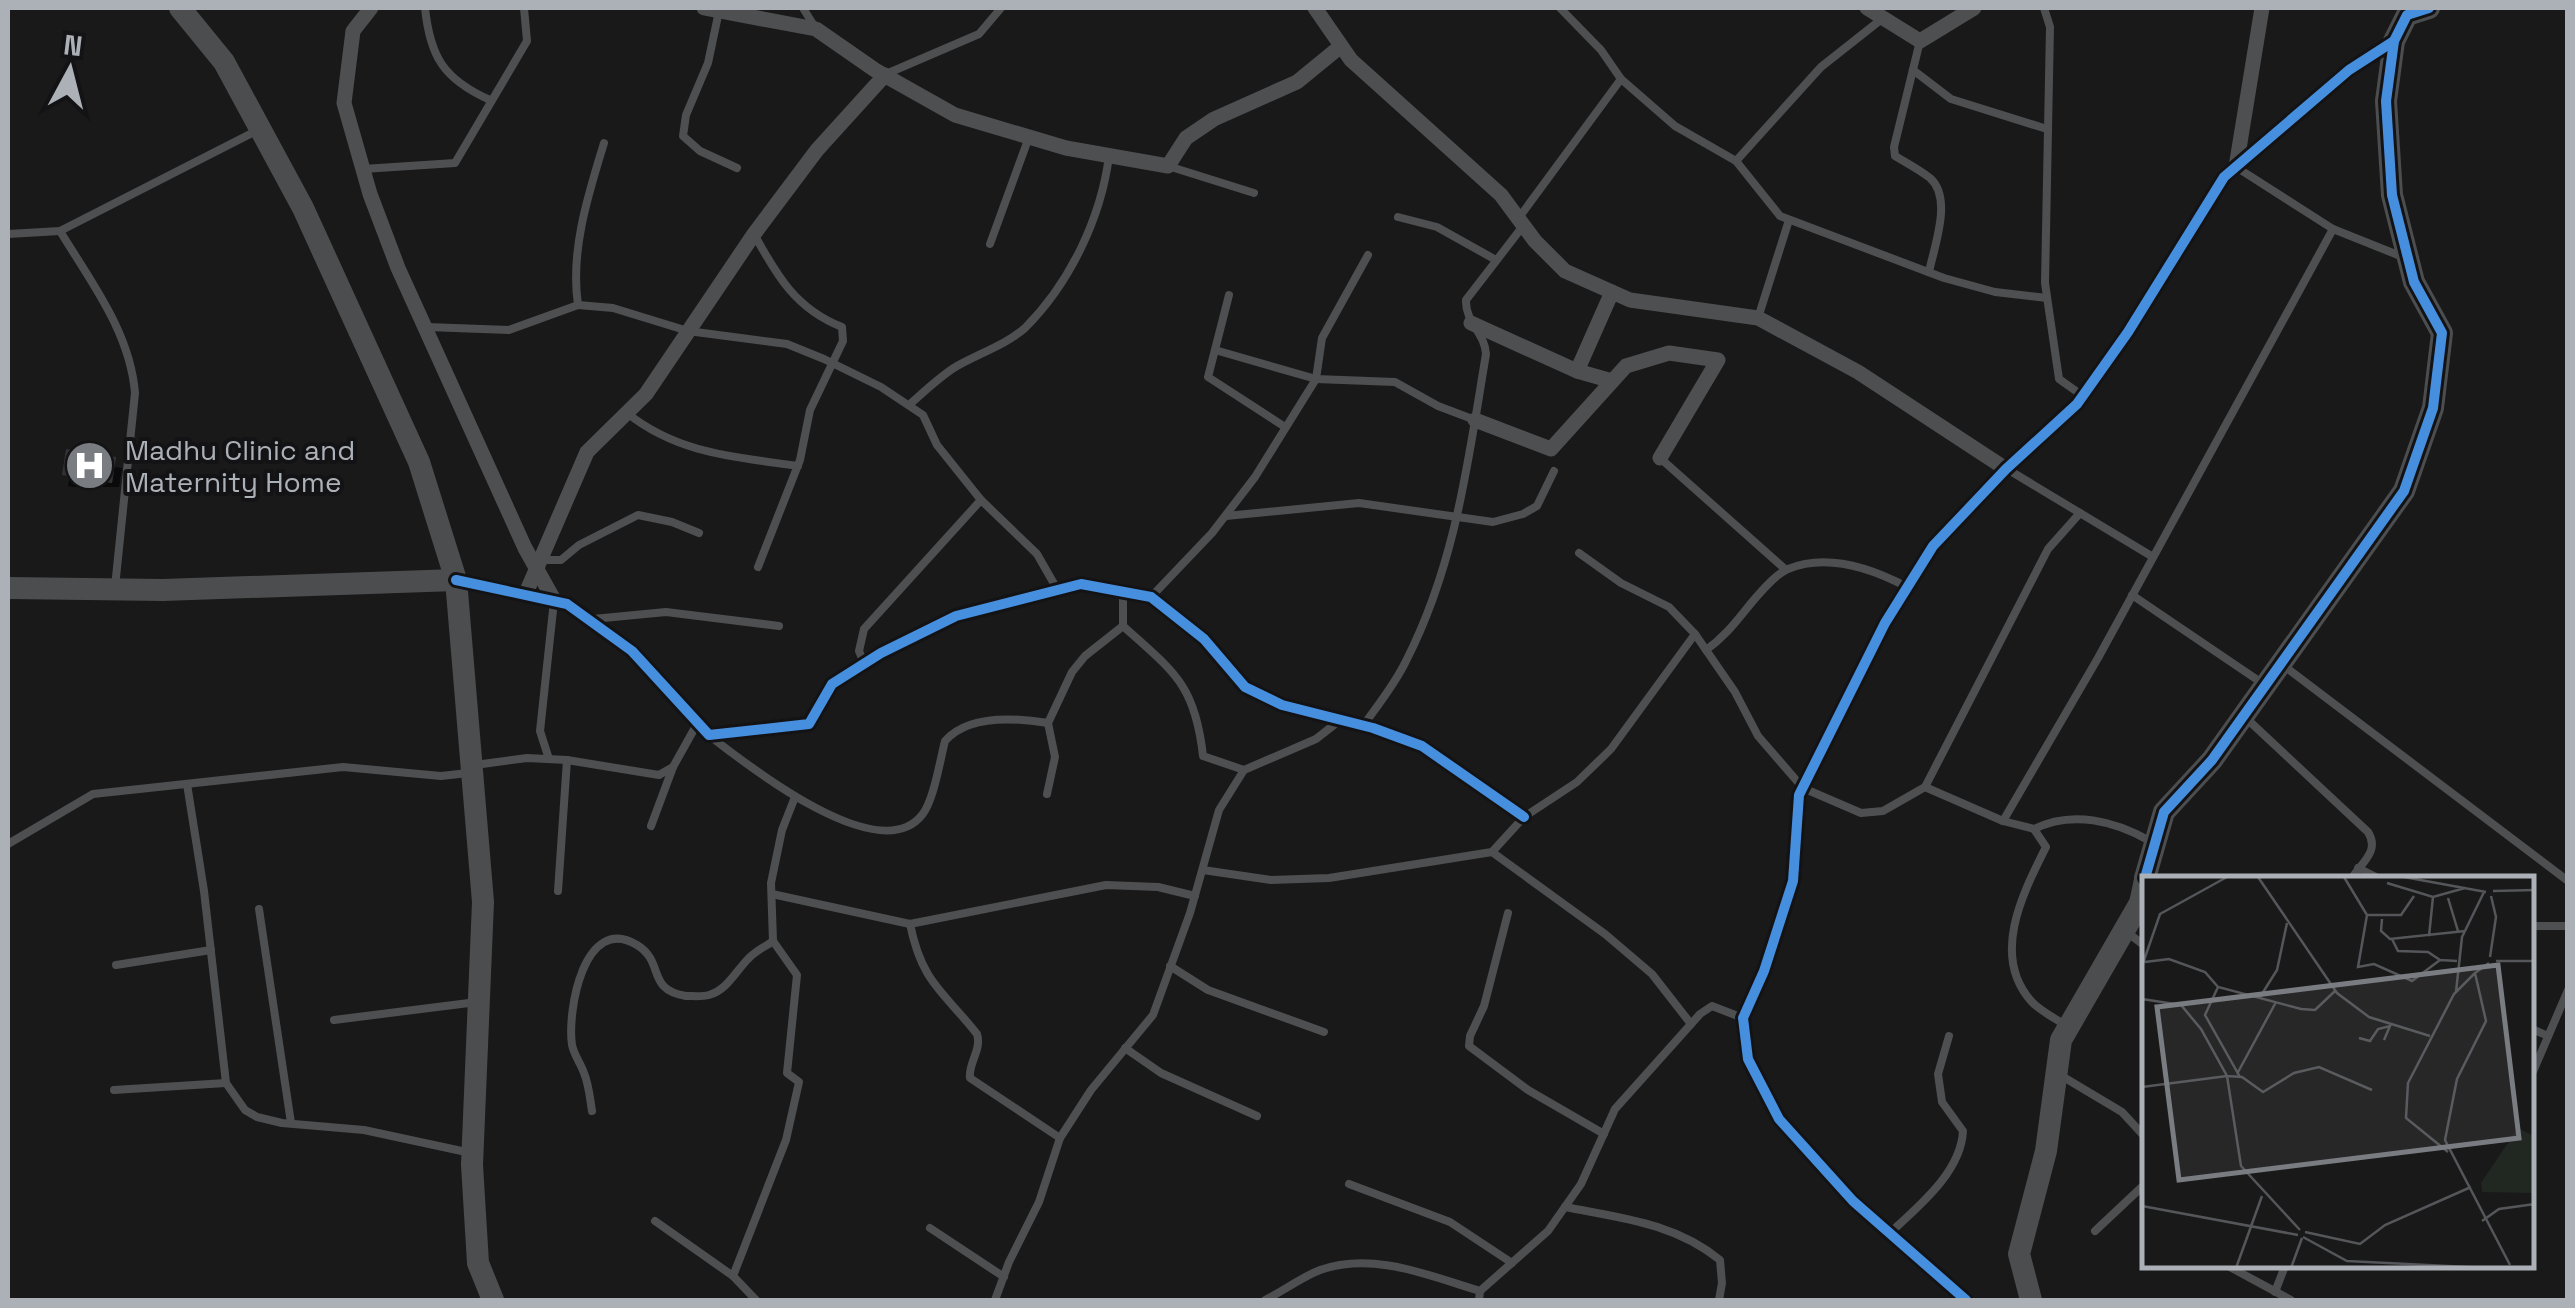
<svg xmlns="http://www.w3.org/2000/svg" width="2575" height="1308" viewBox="0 0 2575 1308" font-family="'Space Grotesk',sans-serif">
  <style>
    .building { fill: #333334; filter: url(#shadow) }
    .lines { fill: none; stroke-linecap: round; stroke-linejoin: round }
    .lane { stroke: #4e4f51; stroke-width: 8 }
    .street { stroke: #4e4f51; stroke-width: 15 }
    .secondary { stroke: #4c4d4f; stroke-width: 22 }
    .cycleway-casing { stroke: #131315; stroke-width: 16 }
    .cycleway { stroke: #468fdf; stroke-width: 10 }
    .labels { text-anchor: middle; stroke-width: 8; stroke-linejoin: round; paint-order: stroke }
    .poi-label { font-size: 28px; fill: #acb1b8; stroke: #131315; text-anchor: start }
    .inset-road { fill: none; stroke: #545659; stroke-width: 2.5 }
    .view { fill: #797c80; fill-opacity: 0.15; stroke: #797c80; stroke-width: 5 }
    .inset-edge { fill: none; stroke: #acb1b8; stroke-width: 5 }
  </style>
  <defs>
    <filter id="shadow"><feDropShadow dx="6" dy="11" stdDeviation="0" flood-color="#0009"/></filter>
  </defs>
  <rect width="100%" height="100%" fill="#191919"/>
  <path class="building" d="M66 449 116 457 112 483 62 475Z"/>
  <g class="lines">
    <g class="lane">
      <path d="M425 8C430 56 443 79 490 100"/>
      <path d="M803 8 816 29"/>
      <path d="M1560 8 1601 50 1621 79 1675 126 1736 161 1780 216 1944 278 1995 292 2047 298"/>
      <path d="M2044 8 2050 27 2045 283 2059 379 2083 396"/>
      <path d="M719 11 708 63 686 115 683 136 700 151 737 168"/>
      <path d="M1920 41 1894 147 1895 156C1907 163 1920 170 1930 178 1953 198 1934 247 1929 272"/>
      <path d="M1913 70 1951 99 2047 129"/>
      <path d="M886 74 979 34 1001 8"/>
      <path d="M1736 161 1821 67 1883 18"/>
      <path d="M1168 166 1254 193"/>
      <path d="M2236 167 2333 229 2403 257"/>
      <path d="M363 169 455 163 527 41 524 8"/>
      <path d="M1398 217 1437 227 1496 260"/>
      <path d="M1518 219 1621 79"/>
      <path d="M60 231C91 282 130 332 135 393L115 587"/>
      <path d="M8 234 60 231 256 131"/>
      <path d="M754 234C777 276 796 309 842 327L843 341 810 410 800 460 758 567"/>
      <path d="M990 244 1029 137"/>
      <path d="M1229 295 1208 377 1285 427"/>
      <path d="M578 305C570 251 588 195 604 143"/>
      <path d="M1758 318 1789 220"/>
      <path d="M427 327 509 330 578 305 613 308 688 331 787 344 824 359 881 387 923 415 937 445 981 500 1037 554 1057 589"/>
      <path d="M1215 350 1316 379 1395 382 1438 406 1475 420"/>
      <path d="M909 405C924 392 940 376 957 366 978 354 1007 344 1025 328 1070 283 1101 218 1109 156"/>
      <path d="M627 413C678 454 736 457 798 466"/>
      <path d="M1660 458 1785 569"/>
      <path d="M2007 469 2153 557"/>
      <path d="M1226 516 1359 503 1493 522 1523 514 1537 506 1554 471"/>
      <path d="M1579 553 1621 583 1669 607 1695 634 1735 692 1758 736 1803 788 1861 813 1883 811 1925 787 2003 821 2034 829C2072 810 2115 821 2150 841"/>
      <path d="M539 560H561L579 545 638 515 672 522 699 533"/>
      <path d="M1123 593V626C1174 672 1195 684 1203 756L1244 770"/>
      <path d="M2132 595 2262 683"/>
      <path d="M1151 597 1212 533 1255 477 1316 379 1322 338 1368 255"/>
      <path d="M593 619 666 612 779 626"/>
      <path d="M1706 650C1729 634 1741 614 1759 594 1766 586 1778 573 1788 569 1827 553 1873 569 1907 587"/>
      <path d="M864 663 859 651 864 629 981 500"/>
      <path d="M2284 666 2568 881"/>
      <path d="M2247 719 2368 832C2380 851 2362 862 2352 878"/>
      <path d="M1363 726C1378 705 1395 684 1406 661 1456 563 1468 461 1486 354 1485 333 1465 322 1466 300L1523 226"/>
      <path d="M710 736C747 765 879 869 922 815 934 800 940 760 945 741 968 714 1017 718 1048 723"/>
      <path d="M549 759 540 731 554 601"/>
      <path d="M475 765 527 758 567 760 659 775 673 767 697 724"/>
      <path d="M187 784 204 891 226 1083 245 1110 257 1117 282 1123 364 1130 471 1153"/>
      <path d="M1925 787 2048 549 2080 513"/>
      <path d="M1047 794 1055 757 1048 723 1072 672 1085 656 1123 626"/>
      <path d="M2003 821 2098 658 2333 229"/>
      <path d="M651 826 673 767"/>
      <path d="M2034 829 2046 847C2023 893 1990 956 2032 1002 2040 1011 2055 1018 2065 1025"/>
      <path d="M8 844 93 794 343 767 441 776 468 773"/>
      <path d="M1492 852 1605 934 1652 974 1691 1024"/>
      <path d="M2358 868 2378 878"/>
      <path d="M1203 870 1271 880 1329 878 1492 852 1524 817 1577 782 1611 749 1695 634"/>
      <path d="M558 891 567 760"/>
      <path d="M772 894 910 924 1106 885 1158 887 1195 896"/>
      <path d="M259 909 291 1123"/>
      <path d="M1508 913 1484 1006 1470 1036 1469 1046 1528 1090 1604 1134"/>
      <path d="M910 924C922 983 943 991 977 1034 982 1050 968 1063 970 1078L1060 1138"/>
      <path d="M2532 926H2568"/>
      <path d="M2128 933 2145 946"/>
      <path d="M116 965 211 950"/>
      <path d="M1170 966 1208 990 1324 1032"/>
      <path d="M334 1020 477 1002"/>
      <path d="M2532 1029 2548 1036"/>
      <path d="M1125 1048 1161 1073 1257 1116"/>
      <path d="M2532 1074 2568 990"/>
      <path d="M2060 1075 2122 1112 2145 1137"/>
      <path d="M114 1090 226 1083"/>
      <path d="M592 1111C590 1099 589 1085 584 1073 581 1064 574 1055 572 1045 567 1011 584 913 637 945 665 962 646 990 686 996 693 996 702 997 709 995 727 990 736 971 748 959 755 951 765 947 773 941"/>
      <path d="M1349 1184 1450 1222 1512 1263"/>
      <path d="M1565 1207C1621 1218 1675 1223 1720 1260L1722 1283 1719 1300"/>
      <path d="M655 1221 733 1276"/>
      <path d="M930 1228 1004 1277"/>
      <path d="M2095 1231 2145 1184"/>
      <path d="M1891 1232C1919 1206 1961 1172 1963 1131L1942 1102 1938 1074 1949 1036"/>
      <path d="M2228 1266 2291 1300"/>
      <path d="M2275 1292 2285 1266"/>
      <path d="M756 1300 733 1276 786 1140 799 1082 787 1073 797 975 773 941 771 883 782 830 795 797"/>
      <path d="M995 1300 1009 1262 1039 1202 1060 1138 1091 1090 1153 1015 1190 913 1219 810 1244 770 1316 739 1339 721"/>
      <path d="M1265 1300C1283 1291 1302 1277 1320 1270 1373 1251 1430 1276 1480 1291"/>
      <path d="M1479 1300 1480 1291 1548 1231 1581 1184 1615 1109 1700 1014 1712 1006 1743 1018"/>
    </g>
    <g class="street">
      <path d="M371 8 353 31 344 103 370 194 398 268 525 548 554 600"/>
      <path d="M704 8 816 29 875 70 955 115 1066 148 1168 166 1186 138 1214 119 1297 82 1341 46"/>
      <path d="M1315 8 1351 60 1501 195 1535 241 1565 271 1630 300 1758 318 1858 372 2006 469"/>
      <path d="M1867 8 1920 41 1974 8"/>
      <path d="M2236 167 2262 8"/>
      <path d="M1612 292 1577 371 1612 381"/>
      <path d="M1471 323 1577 371"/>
      <path d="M1475 420 1551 449 1626 366 1669 353 1718 360 1660 458"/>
      <path d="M456 580 567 604 632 651 709 735 809 724 832 684 881 653 956 616 1081 584 1151 597 1204 639 1245 687 1282 705 1373 728 1422 746 1524 817"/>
      <path d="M526 593 587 452 646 394 754 234 817 150 885 75"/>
      <path d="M1966 1300 1853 1201 1779 1119 1748 1059 1743 1018 1764 971 1793 881 1799 795 1885 623 1933 546 2006 469 2077 404 2128 332 2224 177 2349 70 2394 41"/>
    </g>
    <g class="secondary">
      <path d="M180 8 224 62 303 208 419 462 456 580 483 902 472 1165 478 1263 493 1300"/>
      <path d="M8 588 163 590 456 580"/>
      <path d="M2145 878 2164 812 2212 760 2404 491 2433 408 2442 333 2414 282 2392 195 2386 101 2394 41 2407 15 2429 8"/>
      <path d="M2031 1300 2019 1254 2046 1151 2061 1040 2140 903 2145 880"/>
    </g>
    <defs>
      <g id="cycleway">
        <path d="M456 580 567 604 632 651 709 735 809 724 832 684 881 653 956 616 1081 584 1151 597 1204 639 1245 687 1282 705 1373 728 1422 746 1524 817"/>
        <path d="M2145 878 2164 812 2212 760 2404 491 2433 408 2442 333 2414 282 2392 195 2386 101 2394 41 2407 15 2429 8"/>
        <path d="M1966 1300 1853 1201 1779 1119 1748 1059 1743 1018 1764 971 1793 881 1799 795 1885 623 1933 546 2006 469 2077 404 2128 332 2224 177 2349 70 2394 41"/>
      </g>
    </defs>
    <use href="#cycleway" class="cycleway-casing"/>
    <use href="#cycleway" class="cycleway"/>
  </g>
  <defs>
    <symbol id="hospital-disc" viewBox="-11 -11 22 22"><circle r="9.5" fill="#797c80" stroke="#131315"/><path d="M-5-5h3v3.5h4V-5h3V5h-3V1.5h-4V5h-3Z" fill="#fff"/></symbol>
  </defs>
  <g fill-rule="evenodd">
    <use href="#hospital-disc" x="62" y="438" width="55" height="55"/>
  </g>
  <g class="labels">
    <g class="poi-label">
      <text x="125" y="460">Madhu Clinic and<tspan x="125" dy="32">Maternity Home</tspan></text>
    </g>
  </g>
  <g transform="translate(2142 876)">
    <rect width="392" height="392" fill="#191919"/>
    <path d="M376 252 392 260V317L340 316 339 307Z" fill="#212721"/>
    <path class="inset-road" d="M116 1 195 117 227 141 288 160M202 1 225 39 216 91 232 88 270 105 298 84 315 85M262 1 344 16M245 7 291 21 323 12M351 15 393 14M306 22 316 55M225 39H259L272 20M240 43 239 55 248 63 323 55M287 60 291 21M250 63 256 75 286 76 298 84M348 81 354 41 349 20M354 85H393M3 86 27 83 63 96 76 111 159 133 173 134 193 115M347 87 333 97 344 145 315 203 303 264 368 389M0 90 18 38 85 1M76 111 63 139 98 201M314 116 320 61 342 16M118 121 135 94 145 47M0 123 39 129 59 153 85 200 99 290 158 354M217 162 228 165 236 153 248 150 242 164M95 198 134 126M85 200 100 201 121 216 152 197 177 191 230 214M0 211 85 200M306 276 264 242 266 207 312 118 333 97M0 330 156 359M340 345 357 333 393 328M163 356 218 368 243 349 329 311M161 361 205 385 346 392M94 392 120 320M149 392 160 362"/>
    <path class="view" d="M356 89 377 262 37 304 15 131Z"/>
    <rect width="392" height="392" class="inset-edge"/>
  </g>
  <rect width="2575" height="1308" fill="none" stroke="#acb1b8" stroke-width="20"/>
  <g transform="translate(70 70) rotate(7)" stroke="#131315" stroke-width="8" paint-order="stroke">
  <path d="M0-8L18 38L0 25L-18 38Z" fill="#acb1b8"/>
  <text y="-15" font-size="28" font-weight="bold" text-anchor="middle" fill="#acb1b8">N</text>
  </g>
</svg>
